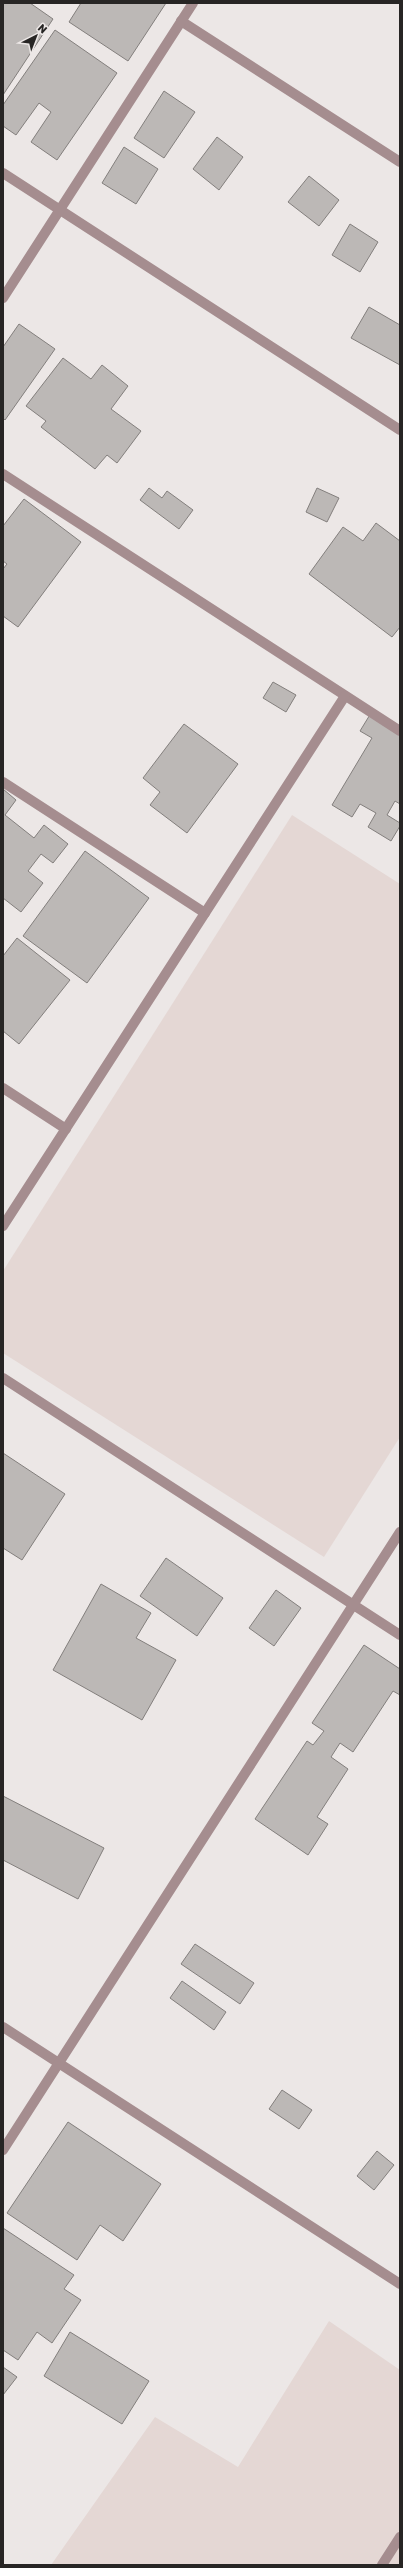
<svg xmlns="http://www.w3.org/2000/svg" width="403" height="2568" viewBox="0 0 403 2568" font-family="Rubik,sans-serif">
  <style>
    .built { fill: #e4d7d4 }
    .building { fill: #bcb8b6; stroke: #837f7d }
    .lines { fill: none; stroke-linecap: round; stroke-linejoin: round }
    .street { stroke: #a58d8f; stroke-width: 10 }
  </style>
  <rect width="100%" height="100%" fill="#ece7e6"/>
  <g class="built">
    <path d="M292 815 400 884V1437L324 1557 3 1353V1271Z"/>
    <path d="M329 2321 400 2370V2565H51L155 2417 238 2467Z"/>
  </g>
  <g class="building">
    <path d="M3 3H30L53 19 3 95Z"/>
    <path d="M81 3H166L128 61 69 22Z"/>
    <path d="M55 30 117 73 57 160 31 142 51 112 39 103 16 135 3 126V105Z"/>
    <path d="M164 91 195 112 164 158 134 138Z"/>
    <path d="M217 137 243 157 219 190 193 169Z"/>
    <path d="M124 147 158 169 136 204 102 183Z"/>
    <path d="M309 176 339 200 319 226 288 202Z"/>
    <path d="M350 224 378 242 360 272 332 255Z"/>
    <path d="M369 307 400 325V365L351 338Z"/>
    <path d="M19 324 55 349 5 420 3 418V347Z"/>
    <path d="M63 358 91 379 102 365 128 386 111 409 141 431 117 463 107 455 95 469 41 427 46 421 26 406Z"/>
    <path d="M149 488 162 498 167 491 193 510 179 529 140 500Z"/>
    <path d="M317 488 339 498 327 522 306 512Z"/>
    <path d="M24 499 81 542 18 627 3 616V569L7 564 3 561V526Z"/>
    <path d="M376 523 400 541V627L392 637 309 574 343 527 363 541Z"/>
    <path d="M273 682 296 695 286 712 263 698Z"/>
    <path d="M371 713 400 730V804L395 801 387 815 400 823V826L391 841 368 827 376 813 360 804 352 817 332 805 372 738 360 731Z"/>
    <path d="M184 724 238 764 187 833 150 805 160 792 143 778Z"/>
    <path d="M3 789 16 800 5 815 34 838 44 825 68 844 53 863 41 854 28 871 43 883 21 912 3 898Z"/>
    <path d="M85 851 149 898 87 983 23 936Z"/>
    <path d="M17 938 70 980 19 1044 3 1031V956Z"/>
    <path d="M3 1453 65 1494 22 1560 3 1548Z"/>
    <path d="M166 1558 223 1598 197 1636 140 1596Z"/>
    <path d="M101 1584 151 1613 136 1638 176 1660 142 1720 53 1670Z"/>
    <path d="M276 1590 301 1608 274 1646 249 1628Z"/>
    <path d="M364 1645 400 1669V1695L393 1691 353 1752 340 1743 331 1757 348 1769 317 1817 328 1824 308 1855 255 1819 307 1741 313 1745 324 1731 312 1723Z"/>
    <path d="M3 1796 104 1848 78 1899 3 1860Z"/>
    <path d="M195 1944 254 1983 240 2004 181 1964Z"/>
    <path d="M182 1981 226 2012 214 2030 170 1998Z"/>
    <path d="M282 2090 312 2110 299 2129 269 2109Z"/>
    <path d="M68 2122 161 2184 123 2241 100 2225 77 2260 7 2213Z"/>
    <path d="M377 2151 394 2165 374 2190 357 2176Z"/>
    <path d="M3 2228 74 2275 64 2289 81 2300 52 2343 37 2332 18 2360 3 2350Z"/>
    <path d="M70 2332 149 2381 122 2424 44 2376Z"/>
    <path d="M3 2367 17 2377 3 2395Z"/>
  </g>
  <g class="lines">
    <g class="street">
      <path d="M181 21 400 162"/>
      <path d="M3 173 400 430"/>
      <path d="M3 298 193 3"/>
      <path d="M3 474 400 731"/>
      <path d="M3 782 205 913"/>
      <path d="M3 1088 66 1129"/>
      <path d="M3 1226 345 696"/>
      <path d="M3 1378 400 1635"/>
      <path d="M3 2027 400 2284"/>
      <path d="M3 2150 400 1532"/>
      <path d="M382 2565 400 2537"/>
    </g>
  </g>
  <rect width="403" height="2568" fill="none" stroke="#272524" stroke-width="8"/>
  <g transform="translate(36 36) rotate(42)" stroke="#ece7e6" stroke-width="3" paint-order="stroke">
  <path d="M0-3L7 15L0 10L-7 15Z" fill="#272524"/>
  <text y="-6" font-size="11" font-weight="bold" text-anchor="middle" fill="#272524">N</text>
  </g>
</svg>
